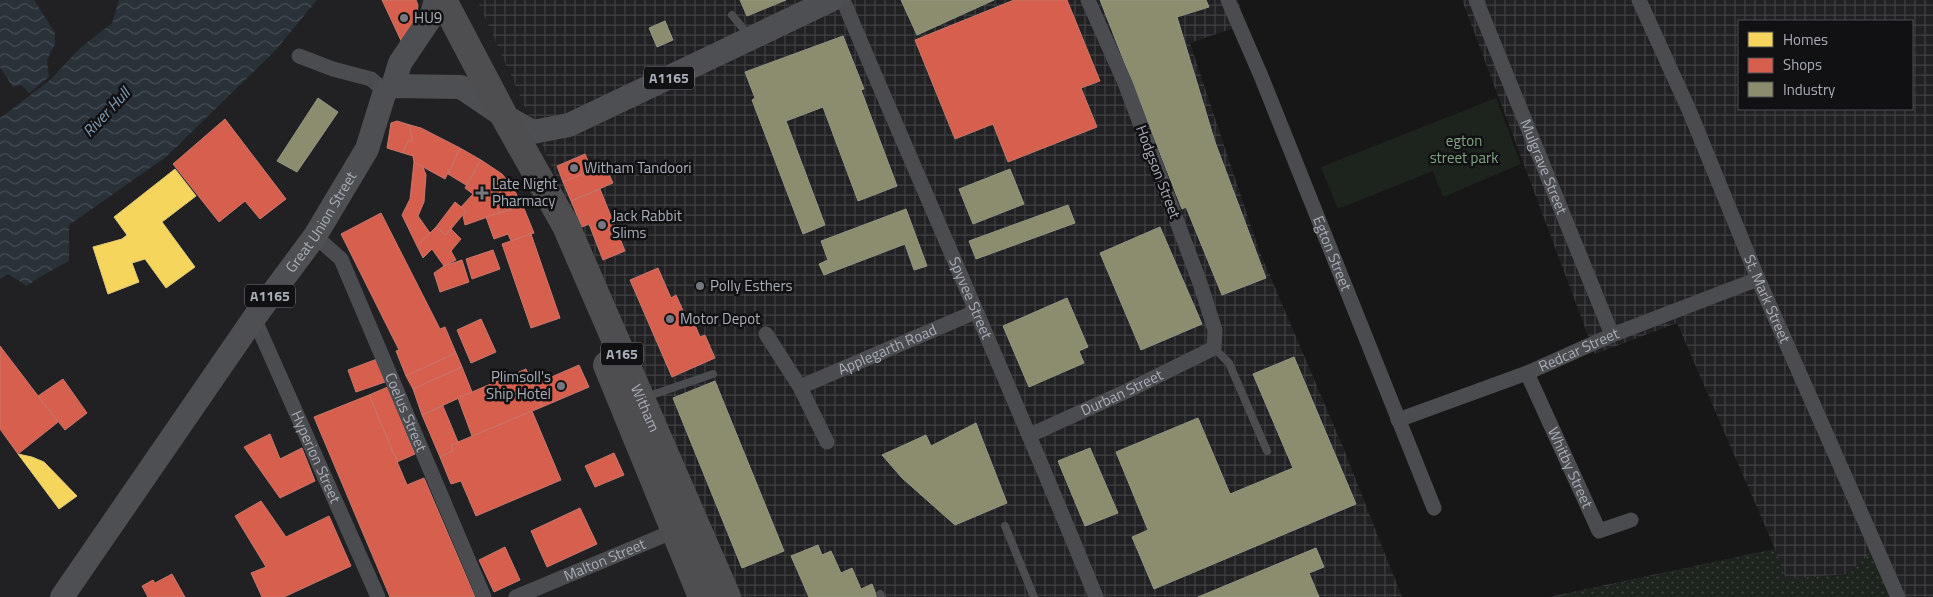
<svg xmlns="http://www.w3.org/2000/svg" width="1933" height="597" viewBox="0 0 1933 597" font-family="'Titillium Web',sans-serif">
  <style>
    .built { fill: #212123 }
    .industrial { fill: url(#industrial-grid); fill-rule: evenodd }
    .grass { fill: url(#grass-dots) }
    .park { fill: #1d241e }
    .water { fill: url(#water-waves) }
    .homes { fill: #f6d55c; stroke: #dfc978 }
    .shops { fill: #d6604d; stroke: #c8776d }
    .industry { fill: #8c8c6e; stroke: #949684 }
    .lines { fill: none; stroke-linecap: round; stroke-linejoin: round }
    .lane { stroke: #4b4c50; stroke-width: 8 }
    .street { stroke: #4b4c50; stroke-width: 15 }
    .primary { stroke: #4d4f52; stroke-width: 24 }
    .highway { stroke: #4e4e51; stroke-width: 28 }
    .poi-dot { fill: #757880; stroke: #111113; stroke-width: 2 }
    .labels { text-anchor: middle; stroke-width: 5; stroke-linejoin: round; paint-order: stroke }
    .shield { fill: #111113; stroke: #7b7e86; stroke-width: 1 }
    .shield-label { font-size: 14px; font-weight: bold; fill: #a8adb8 }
    .poi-label { font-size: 15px; fill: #a8adb8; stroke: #111113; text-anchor: start }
    .park-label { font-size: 15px; fill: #7fa381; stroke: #111113 }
    .street-label { font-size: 15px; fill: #a8adb8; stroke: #111113 }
    .water-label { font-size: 16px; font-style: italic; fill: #7f9bb3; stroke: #111113 }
  </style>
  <defs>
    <pattern id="industrial-grid" width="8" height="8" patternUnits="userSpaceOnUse" patternTransform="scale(1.25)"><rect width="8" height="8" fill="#212123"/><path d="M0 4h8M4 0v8" fill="none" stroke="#3e3f41"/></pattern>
    <pattern id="grass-dots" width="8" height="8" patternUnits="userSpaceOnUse" patternTransform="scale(1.25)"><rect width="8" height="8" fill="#1d241e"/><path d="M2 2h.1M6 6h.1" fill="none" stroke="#3b413d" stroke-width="1.8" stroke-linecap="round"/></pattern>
    <pattern id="water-waves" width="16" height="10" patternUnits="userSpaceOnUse" patternTransform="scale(1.25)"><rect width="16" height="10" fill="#2a3239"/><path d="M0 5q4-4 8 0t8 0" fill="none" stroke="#464d54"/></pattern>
  </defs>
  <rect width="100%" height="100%" fill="#171717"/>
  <g class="built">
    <path d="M0 0H119L112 23 80 48 50 80 0 118Z"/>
    <path d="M317 0H477L634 351 738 597H0V279L8 273 28 286 45 274 68 225 166 157 275 51Z"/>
  </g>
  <g class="industrial">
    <path d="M477 0H1238L1246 24 1190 43 1259 250 1343 447 1402 597H738L634 351Z"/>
    <path d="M1462 0H1933V597H1549L1775 549 1677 323 1595 354ZM1739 21H1912V109H1739Z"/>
  </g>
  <path class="grass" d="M1881 545 1902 597H1556L1775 549 1786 579 1846 574Z"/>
  <path class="park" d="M1496 98 1521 164 1443 197 1433 171 1338 209 1321 167Z"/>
  <g class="water">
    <path d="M0 0H34L55 33V44L47 60 49 77 29 93 22 85 13 87 0 67Z"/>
    <path d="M119 0H317L275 51 166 157 69 225V261L45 274 27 286 8 274 0 279V118L50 80 80 48 112 23Z"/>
  </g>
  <g class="homes">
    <path d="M175 169 196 196 162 222 195 267 166 288 145 259 132 263 139 282 108 294 93 247 122 239 127 235 114 217Z"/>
    <path d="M18 454 32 457 44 462 77 496 59 509Z"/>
  </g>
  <g class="shops">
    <path d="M382 0H416L418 5 415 31 404 47Z"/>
    <path d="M1014 0H1067L1100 81 1081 88 1097 127 1008 162 993 124 955 139 915 40Z"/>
    <path d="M225 119 286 199 260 219 245 201 219 222 173 164Z"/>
    <path d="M397 121 410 125 412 141H408L403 153 387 148 391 123Z"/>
    <path d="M410 125 421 128 460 148 445 179 414 162 413 156 403 153 408 141H412Z"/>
    <path d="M460 148 481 160 466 185 448 174Z"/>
    <path d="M585 154 592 170 563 182 557 166Z"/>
    <path d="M481 160 502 174 512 186 493 192 499 213 465 225 463 216 466 211 461 207 473 194 465 188Z"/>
    <path d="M414 162 423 167 426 175 424 202 418 216 430 233 417 246 402 215 410 199Z"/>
    <path d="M605 165 613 183 571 201 563 182Z"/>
    <path d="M512 186 523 206 499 213 493 192Z"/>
    <path d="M600 189 625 251 603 260 589 224 582 227 571 201Z"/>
    <path d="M455 202 466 211 446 235 436 227Z"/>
    <path d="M523 206 534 233 511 241 508 234 494 239 486 217Z"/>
    <path d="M381 213 440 329 445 327 456 353 406 376 396 351 399 350 341 234Z"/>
    <path d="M436 227 446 235 451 229 461 239 451 251 456 260 444 266 432 249 423 258 417 246Z"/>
    <path d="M531 234 560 318 531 328 502 244Z"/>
    <path d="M493 250 500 269 472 279 466 259Z"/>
    <path d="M462 260 469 282 440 292 434 273 444 266Z"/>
    <path d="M658 268 671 298 676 295 685 315 690 313 700 337 705 335 715 358 672 377 630 280Z"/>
    <path d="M481 319 496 352 471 363 457 330Z"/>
    <path d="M0 346 58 422 18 454 0 429Z"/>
    <path d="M456 353 462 367 413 389 406 376Z"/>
    <path d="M377 359 385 382 356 392 348 370Z"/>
    <path d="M579 365 589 387 542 407 533 385Z"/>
    <path d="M462 367 472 392 422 415 413 389Z"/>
    <path d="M526 369 542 407 472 436 458 398Z"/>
    <path d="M63 379 87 413 65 430 38 396Z"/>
    <path d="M390 386 408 430 405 431 415 454 397 462 369 395Z"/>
    <path d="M369 395 407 485 424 478 475 597H390L314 417Z"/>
    <path d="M443 406 458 442 451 445 453 451 440 457 422 415Z"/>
    <path d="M532 411 561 480 476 516 461 481 451 484 440 457 453 451 451 445Z"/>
    <path d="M270 434 280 459 302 448 315 481 280 498 244 447Z"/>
    <path d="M614 453 624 475 595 487 585 466Z"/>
    <path d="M261 501 286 537 329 516 351 566 284 597H262L251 573 266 567 235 516Z"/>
    <path d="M580 508 597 544 547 567 531 531Z"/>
    <path d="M505 547 520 580 494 592 479 560Z"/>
    <path d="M172 574 185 597H148L142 586 153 580 155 583Z"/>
  </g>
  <g class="industry">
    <path d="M740 0H786L747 16Z"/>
    <path d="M901 0H994L917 35Z"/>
    <path d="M1100 0H1206L1209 7 1177 17 1215 142 1266 278 1222 295 1186 207 1182 209Z"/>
    <path d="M665 21 673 40 657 47 649 28Z"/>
    <path d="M843 36 864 89 861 90 897 186 858 201 823 107 786 121 825 225 803 234 752 100 755 98 745 72Z"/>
    <path d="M318 98 338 112 297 172 277 161Z"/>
    <path d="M1010 169 1024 204 973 224 959 189Z"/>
    <path d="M1068 205 1075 223 976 259 969 241Z"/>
    <path d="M906 209 927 266 914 270 905 244 824 275 819 264 828 260 821 241Z"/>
    <path d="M1160 227 1202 324 1141 350 1100 253Z"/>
    <path d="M1067 298 1088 347 1079 351 1084 363 1029 387 1003 326Z"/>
    <path d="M1294 357 1356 504 1154 589 1132 537 1148 530 1116 452 1198 418 1230 494 1293 468 1253 374Z"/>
    <path d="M715 381 784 551 742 568 673 398Z"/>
    <path d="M976 423 1007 503 955 525 902 478 882 455 926 435 931 446Z"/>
    <path d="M1090 448 1118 513 1085 526 1058 461Z"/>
    <path d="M818 545 822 555 831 551 841 573 852 568 861 589 872 584 877 597H809L791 556Z"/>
    <path d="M1316 548 1324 567 1309 573 1319 597H1198Z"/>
  </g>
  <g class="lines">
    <g class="lane">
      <path d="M732 15 750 37"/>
      <path d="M1214 348 1229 363 1267 451"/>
      <path d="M646 397 713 374"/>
      <path d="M1005 526 1034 597"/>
      <path d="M880 594 882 597"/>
    </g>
    <g class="street">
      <path id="s1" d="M843 0C927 199 1015 397 1096 597"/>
      <path id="s2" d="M1228 0 1261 76 1434 508"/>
      <path id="s3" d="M1476 0 1612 335"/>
      <path id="s4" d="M1639 0 1689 110 1758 279 1898 597"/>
      <path d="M299 56 333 69 371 79 385 91"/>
      <path id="s5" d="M315 236 341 259 484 597"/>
      <path id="s6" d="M254 318 378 597"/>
      <path d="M766 334 800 387 827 442"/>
      <path id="s7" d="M1527 373 1599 531 1631 520"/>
      <path id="s8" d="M800 387 975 312"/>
      <path id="s9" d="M1398 420 1527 373 1612 335 1758 279"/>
      <path id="s10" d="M1030 435 1127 391 1214 348 1215 330 1200 283 1125 83 1088 0"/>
      <path id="s11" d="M516 597 679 529"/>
    </g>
    <g class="primary">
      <path d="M393 86 400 63 431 17 436 0"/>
      <path id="s12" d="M62 597 254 318 315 236 367 149 385 91 393 86 461 87 504 116 533 132 569 125 831 0"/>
    </g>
    <g class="highway">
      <path id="s13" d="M443 0 504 116 566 226 727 597"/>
      <path d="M607 365 702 597"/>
    </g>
  </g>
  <g class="poi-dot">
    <circle cx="404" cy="18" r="5"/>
    <circle cx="574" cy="168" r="5"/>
    <path d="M479.5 185.5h5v5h5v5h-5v5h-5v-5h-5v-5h5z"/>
    <circle cx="602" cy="225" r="5"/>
    <circle cx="700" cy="286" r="5"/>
    <circle cx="670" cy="319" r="5"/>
    <circle cx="561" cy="386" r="5"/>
  </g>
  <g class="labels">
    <g class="shield">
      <rect x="644" y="66.5" width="50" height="23" rx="4"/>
      <rect x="245" y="284.5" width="50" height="23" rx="4"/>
      <rect x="601" y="342.5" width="42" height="23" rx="4"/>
    </g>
    <g class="shield-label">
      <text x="669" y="83">A1165</text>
      <text x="270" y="301">A1165</text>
      <text x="622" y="359">A165</text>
    </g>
    <g class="poi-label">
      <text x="414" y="23">HU9</text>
      <text x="584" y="173">Witham Tandoori</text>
      <text x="492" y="189">Late Night<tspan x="492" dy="17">Pharmacy</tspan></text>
      <text x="612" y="221">Jack Rabbit<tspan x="612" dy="17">Slims</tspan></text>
      <text x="710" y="291">Polly Esthers</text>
      <text x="680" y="324">Motor Depot</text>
      <text x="551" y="382" text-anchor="end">Plimsoll's<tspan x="551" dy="17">Ship Hotel</tspan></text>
    </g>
    <g class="park-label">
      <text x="1464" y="146">egton<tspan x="1464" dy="17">street park</tspan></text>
    </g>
    <g class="street-label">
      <text dy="5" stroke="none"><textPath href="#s3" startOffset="180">Mulgrave Street</textPath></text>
      <text transform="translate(1158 172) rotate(69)" y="5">Hodgson Street</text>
      <text dy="5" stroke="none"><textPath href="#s12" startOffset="456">Great Union Street</textPath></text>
      <text dy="5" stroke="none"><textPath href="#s2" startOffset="274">Egton Street</textPath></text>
      <text dy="5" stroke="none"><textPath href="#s1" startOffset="324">Spyvee Street</textPath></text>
      <text dy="5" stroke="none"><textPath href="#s4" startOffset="325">St. Mark Street</textPath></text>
      <text dy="5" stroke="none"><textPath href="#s8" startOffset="95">Applegarth Road</textPath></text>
      <text dy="5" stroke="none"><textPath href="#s9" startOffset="194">Redcar Street</textPath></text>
      <text dy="5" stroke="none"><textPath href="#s10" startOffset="101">Durban Street</textPath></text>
      <text dy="5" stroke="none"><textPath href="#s13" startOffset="456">Witham</textPath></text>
      <text dy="5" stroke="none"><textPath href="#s5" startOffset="201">Coelus Street</textPath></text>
      <text dy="5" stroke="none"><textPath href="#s6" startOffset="152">Hyperion Street</textPath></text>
      <text dy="5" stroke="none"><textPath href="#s7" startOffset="104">Whitby Street</textPath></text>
      <text dy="5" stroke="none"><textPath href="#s11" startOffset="96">Malton Street</textPath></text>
    </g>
    <g class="water-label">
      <text transform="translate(106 112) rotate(-47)" y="6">River Hull</text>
    </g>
  </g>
  <rect x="1738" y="20" width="175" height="90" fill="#111113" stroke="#4d4f55"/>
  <rect x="1748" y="32" width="25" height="15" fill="#f6d55c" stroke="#4d4f55"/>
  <text x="1783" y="45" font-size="15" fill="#a8adb8">Homes</text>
  <rect x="1748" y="58" width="25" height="15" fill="#d6604d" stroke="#4d4f55"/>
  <text x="1783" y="70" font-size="15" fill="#a8adb8">Shops</text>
  <rect x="1748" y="82" width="25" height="15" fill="#8c8c6e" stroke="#4d4f55"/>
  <text x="1783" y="95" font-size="15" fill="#a8adb8">Industry</text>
</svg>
